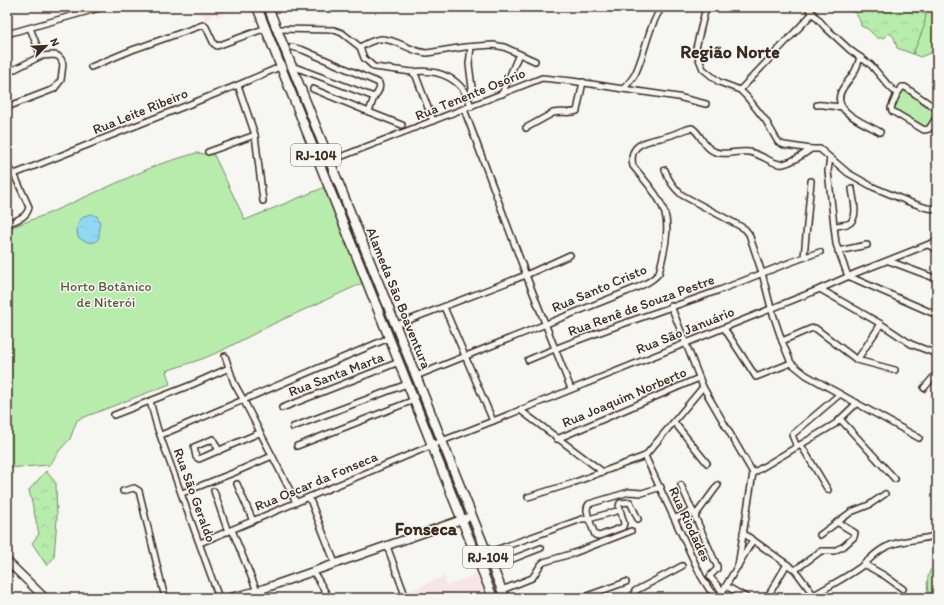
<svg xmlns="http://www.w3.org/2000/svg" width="944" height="605" viewBox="0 0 944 605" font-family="Itim,sans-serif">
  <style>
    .built { fill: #f7e5e7 }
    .green { fill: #b7ecad; stroke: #798b66 }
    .forest { fill: url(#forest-crowns); stroke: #798b66 }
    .water { fill: url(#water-ripples); stroke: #6f929e }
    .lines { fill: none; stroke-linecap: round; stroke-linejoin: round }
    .stream { stroke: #6f929e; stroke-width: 1 }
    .minor-casing { stroke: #3b2a1e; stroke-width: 8 }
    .major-casing { stroke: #3b2a1e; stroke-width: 10 }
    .highway-casing { stroke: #3b2a1e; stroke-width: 11 }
    .minor { stroke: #f6f6f2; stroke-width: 5 }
    .major { stroke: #f6f6f2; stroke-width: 7 }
    .highway { stroke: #f6f6f2; stroke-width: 8 }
    .labels { text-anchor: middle; stroke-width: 3; stroke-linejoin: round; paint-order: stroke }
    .shield { fill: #f6f6f2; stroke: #73675e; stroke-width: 1 }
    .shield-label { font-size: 13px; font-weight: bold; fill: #3b2a1e }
    .street-label { font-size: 14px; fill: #3b2a1e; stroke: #f6f6f2 }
    .park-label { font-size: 14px; fill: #5a5a42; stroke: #f6f6f2 }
    .district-label { font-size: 18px; font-weight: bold; fill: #3b2a1e; stroke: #f6f6f2 }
  </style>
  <defs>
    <pattern id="forest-crowns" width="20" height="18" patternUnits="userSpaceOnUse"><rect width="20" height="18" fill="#b7ecad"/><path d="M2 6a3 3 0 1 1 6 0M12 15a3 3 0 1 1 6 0" fill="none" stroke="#9ecb94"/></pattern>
    <pattern id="water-ripples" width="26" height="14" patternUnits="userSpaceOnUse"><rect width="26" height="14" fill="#92d8f4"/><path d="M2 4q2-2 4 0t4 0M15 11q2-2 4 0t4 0" fill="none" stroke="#7fbad1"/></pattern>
  </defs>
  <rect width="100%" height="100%" fill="#f6f6f2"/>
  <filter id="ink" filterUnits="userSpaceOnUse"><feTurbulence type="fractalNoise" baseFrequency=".025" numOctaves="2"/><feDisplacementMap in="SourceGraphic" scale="8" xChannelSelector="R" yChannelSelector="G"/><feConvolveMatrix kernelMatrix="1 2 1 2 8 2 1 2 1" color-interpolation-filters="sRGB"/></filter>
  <g filter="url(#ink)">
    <g class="built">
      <path d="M198 7H230L231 10 217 18 214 13 206 23 201 11 199 12Z"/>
      <path d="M476 574 484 592 470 598H409L407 592 445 576 446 586Z"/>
    </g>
    <g class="green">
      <path d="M913 7H929L937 13V52L935 51 920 57 913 54 926 15Z"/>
      <path d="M904 90 937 112 927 129 892 109Z"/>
      <path d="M196 153 214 155 245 220 325 187 347 239 344 242 346 246H350L365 282 275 323 221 351 202 359 166 371 170 384 77 420 70 439 59 451 50 465 7 468V229L47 214 157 165Z"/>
    </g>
    <g class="forest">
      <path d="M850 7H913L926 15 924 27 913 54 897 48 894 37 889 33 883 38H877L868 29 861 26C859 13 854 16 850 7Z"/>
      <path d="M46 471 56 483 57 519 54 557 47 566 32 543 39 534 29 490Z"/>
      <path d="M937 564V598H930C926 590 926 575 932 568 933 566 935 565 937 564Z"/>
    </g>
    <path class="water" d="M91 214 97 216C100 221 100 223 99 229 99 232 100 236 98 239 95 246 82 241 78 237 75 226 79 216 91 214Z"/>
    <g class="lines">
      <g class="stream">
        <path d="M313 132 354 235"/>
        <path d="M417 392 435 438"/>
        <path d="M442 455 465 513"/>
      </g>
      <defs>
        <g id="minor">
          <path d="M706 7 696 48V52L703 69 719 82 740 90 747 97 766 121 778 142 784 145 811 149H820L848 173 873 187 909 202 927 208 937 209"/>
          <path d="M807 7 826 28 850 50 871 65 888 85 897 94 902 87H905L937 109"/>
          <path d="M30 28 41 56"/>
          <path d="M277 29 334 30 342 33 360 47C366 44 374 39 381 39 398 39 410 52 427 53L465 47 493 45 504 47 535 61"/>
          <path d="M7 34 103 7"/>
          <path d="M360 47 364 58 374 67 412 72 416 76 433 121"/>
          <path d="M860 57C856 73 852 75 843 88 828 111 865 123 880 132"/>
          <path d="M292 66 374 97C378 93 381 88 379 83L303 50 292 47"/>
          <path d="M91 67 132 50 200 26 204 25 206 27 214 44 217 46 266 28"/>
          <path d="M412 72C439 68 464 79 471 107"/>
          <path d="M7 73 41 56 54 55 58 56 61 59 63 64 61 80 54 89 7 107"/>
          <path d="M238 85 255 135 263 201"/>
          <path d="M313 89 369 112 374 97"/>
          <path d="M623 89 678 97 706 104"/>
          <path d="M740 90 812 14"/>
          <path d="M502 94 519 54"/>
          <path d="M897 94 891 108 892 111 924 130 929 129 937 116"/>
          <path d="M469 97 472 88 469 64 471 47"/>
          <path d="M817 105C826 104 833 108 841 106"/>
          <path d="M464 109 526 275 571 389"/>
          <path d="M369 112 402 125"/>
          <path d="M526 128 553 113C561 111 570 114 577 111L583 82"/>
          <path d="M208 152 255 135"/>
          <path d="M830 158 828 171 836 244 848 276 937 315"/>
          <path d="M330 161 542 78 572 81 623 89C628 84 633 79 636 72 646 50 648 27 662 7"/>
          <path d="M7 167 14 174 29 207C27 218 16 220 7 224"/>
          <path d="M665 170C668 180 674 188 682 195L738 225 745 229 749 234 762 273 771 308 782 341 791 363 806 375 919 438"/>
          <path d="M7 177 238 85 282 66"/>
          <path d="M834 227C838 225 846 225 850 223 859 216 853 198 852 189"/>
          <path d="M928 245 937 249"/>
          <path d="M838 251 867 245"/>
          <path d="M804 257 811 181"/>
          <path d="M889 261 937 279"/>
          <path d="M820 289 881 324 911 344 937 354"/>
          <path d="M671 306 703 387 753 473"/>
          <path d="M444 307 493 421"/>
          <path d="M396 325 526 275 570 255"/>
          <path d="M724 328 756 377 791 363"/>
          <path d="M782 341 810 329 815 328 857 360 895 370"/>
          <path d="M225 356 234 383 243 399 296 502"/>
          <path d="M528 360C590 333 654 314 717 291 752 278 785 263 820 252"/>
          <path d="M857 360 881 324"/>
          <path d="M416 376 626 292C638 287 651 283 659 273 663 256 669 235 666 218 662 198 645 181 633 166 627 141 652 141 668 136 676 134 684 129 692 128 700 133 702 143 710 149 722 158 736 150 749 152 760 153 774 166 783 164 793 162 803 155 811 149"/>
          <path d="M924 388 937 373"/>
          <path d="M150 401 157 427 219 598"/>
          <path d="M282 408 399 362"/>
          <path d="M520 410 603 472"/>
          <path d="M114 415 191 385 229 368"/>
          <path d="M841 420 895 479"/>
          <path d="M674 422 707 463"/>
          <path d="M293 427 407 384"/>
          <path d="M161 435 389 338"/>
          <path d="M557 439 699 378"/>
          <path d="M801 445 828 490"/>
          <path d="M297 446 414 400"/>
          <path d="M797 447 792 435 840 394"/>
          <path d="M219 451 213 439 194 447 196 457 199 459 259 433"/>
          <path d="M645 456 701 576 709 589 719 598"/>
          <path d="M753 473 835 424 857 403"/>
          <path d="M237 484 253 521"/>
          <path d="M681 485 717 566V569L711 575 710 577 723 592"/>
          <path d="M123 491 134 488 139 491 140 495 165 598"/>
          <path d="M214 491 228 532"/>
          <path d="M182 493 233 473 272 456"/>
          <path d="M309 497 335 563"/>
          <path d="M528 497 570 484 645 456 703 387"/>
          <path d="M620 510 589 519 595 535 599 536 623 527 624 523 619 506 620 503 630 502 638 519"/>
          <path d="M695 516 718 485"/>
          <path d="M675 518 693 511"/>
          <path d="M232 530 257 591"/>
          <path d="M743 533 795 570 815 597"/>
          <path d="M820 535 851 512 869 505 885 494"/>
          <path d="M200 543 442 441 493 421 820 289 856 273 937 241"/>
          <path d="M387 546 406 598"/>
          <path d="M487 553 582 519H589C588 514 585 508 589 504L629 492 642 493 661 487"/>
          <path d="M864 564 885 576 903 589"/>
          <path d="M738 566 753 473"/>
          <path d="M492 567 541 548"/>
          <path d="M795 570 821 551H834L844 546 854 537 855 533 837 522"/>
          <path d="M313 571 329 598"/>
          <path d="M726 586 747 598"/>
          <path d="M502 590 532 578C537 573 538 566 544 562L574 553 631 531"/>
          <path d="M721 594 753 540"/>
          <path d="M581 598 626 582"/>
          <path d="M636 598 634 593 635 591 682 566"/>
          <path d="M767 598 787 564"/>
          <path d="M813 598 814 595C829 586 845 578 859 568 869 561 875 552 886 547 902 539 920 541 937 535"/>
        </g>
        <g id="major">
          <path d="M7 561 45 598"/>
          <path d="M228 598 257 591 472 516"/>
        </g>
        <g id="highway">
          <path d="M257 7 493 598"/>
          <path d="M268 7 505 598"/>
        </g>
      </defs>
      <use href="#minor" class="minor-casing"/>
      <use href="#major" class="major-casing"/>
      <use href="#highway" class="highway-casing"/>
      <use href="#minor" class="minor"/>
      <use href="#major" class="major"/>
      <use href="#highway" class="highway"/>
    </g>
  </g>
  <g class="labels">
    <g class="shield">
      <rect x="291" y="144" width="50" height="22" rx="3"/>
      <rect x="463" y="546" width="50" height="22" rx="3"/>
    </g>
    <g class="shield-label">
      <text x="316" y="160">RJ-104</text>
      <text x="488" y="562">RJ-104</text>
    </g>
    <g class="street-label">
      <text transform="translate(470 94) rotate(-22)" y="5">Rua Tenente Osório</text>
      <text transform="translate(140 111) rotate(-22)" y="5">Rua Leite Ribeiro</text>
      <text transform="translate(599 288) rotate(-23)" y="5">Rua Santo Cristo</text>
      <text transform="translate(399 298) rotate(68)" y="5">Alameda São Boaventura</text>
      <text transform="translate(641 305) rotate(-20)" y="5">Rua Renê de Souza Pestre</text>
      <text transform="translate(685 330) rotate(-22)" y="5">Rua São Januário</text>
      <text transform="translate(336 374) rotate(-21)" y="5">Rua Santa Marta</text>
      <text transform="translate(624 397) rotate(-23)" y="5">Rua Joaquim Norberto</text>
      <text transform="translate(316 481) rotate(-23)" y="5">Rua Oscar da Fonseca</text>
      <text transform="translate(195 495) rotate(70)" y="5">Rua São Geraldo</text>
      <text transform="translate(690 524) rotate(65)" y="5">Rua Riodades</text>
    </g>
    <g class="park-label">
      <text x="106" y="291">Horto Botânico<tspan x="106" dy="16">de Niterói</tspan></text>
    </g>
    <g class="district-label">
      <text x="730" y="58">Região Norte</text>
      <text x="426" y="535">Fonseca</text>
    </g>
  </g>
  <rect width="944" height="605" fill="none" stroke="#f6f6f2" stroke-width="24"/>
  <rect x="12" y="12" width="920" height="581" fill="none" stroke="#3b2a1e" stroke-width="1.5" filter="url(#ink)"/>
  <g transform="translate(46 46) rotate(66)" stroke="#f6f6f2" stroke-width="3" paint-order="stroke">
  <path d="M0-3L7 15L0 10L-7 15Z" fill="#3b2a1e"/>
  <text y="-6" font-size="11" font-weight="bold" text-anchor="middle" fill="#3b2a1e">N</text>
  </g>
</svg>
